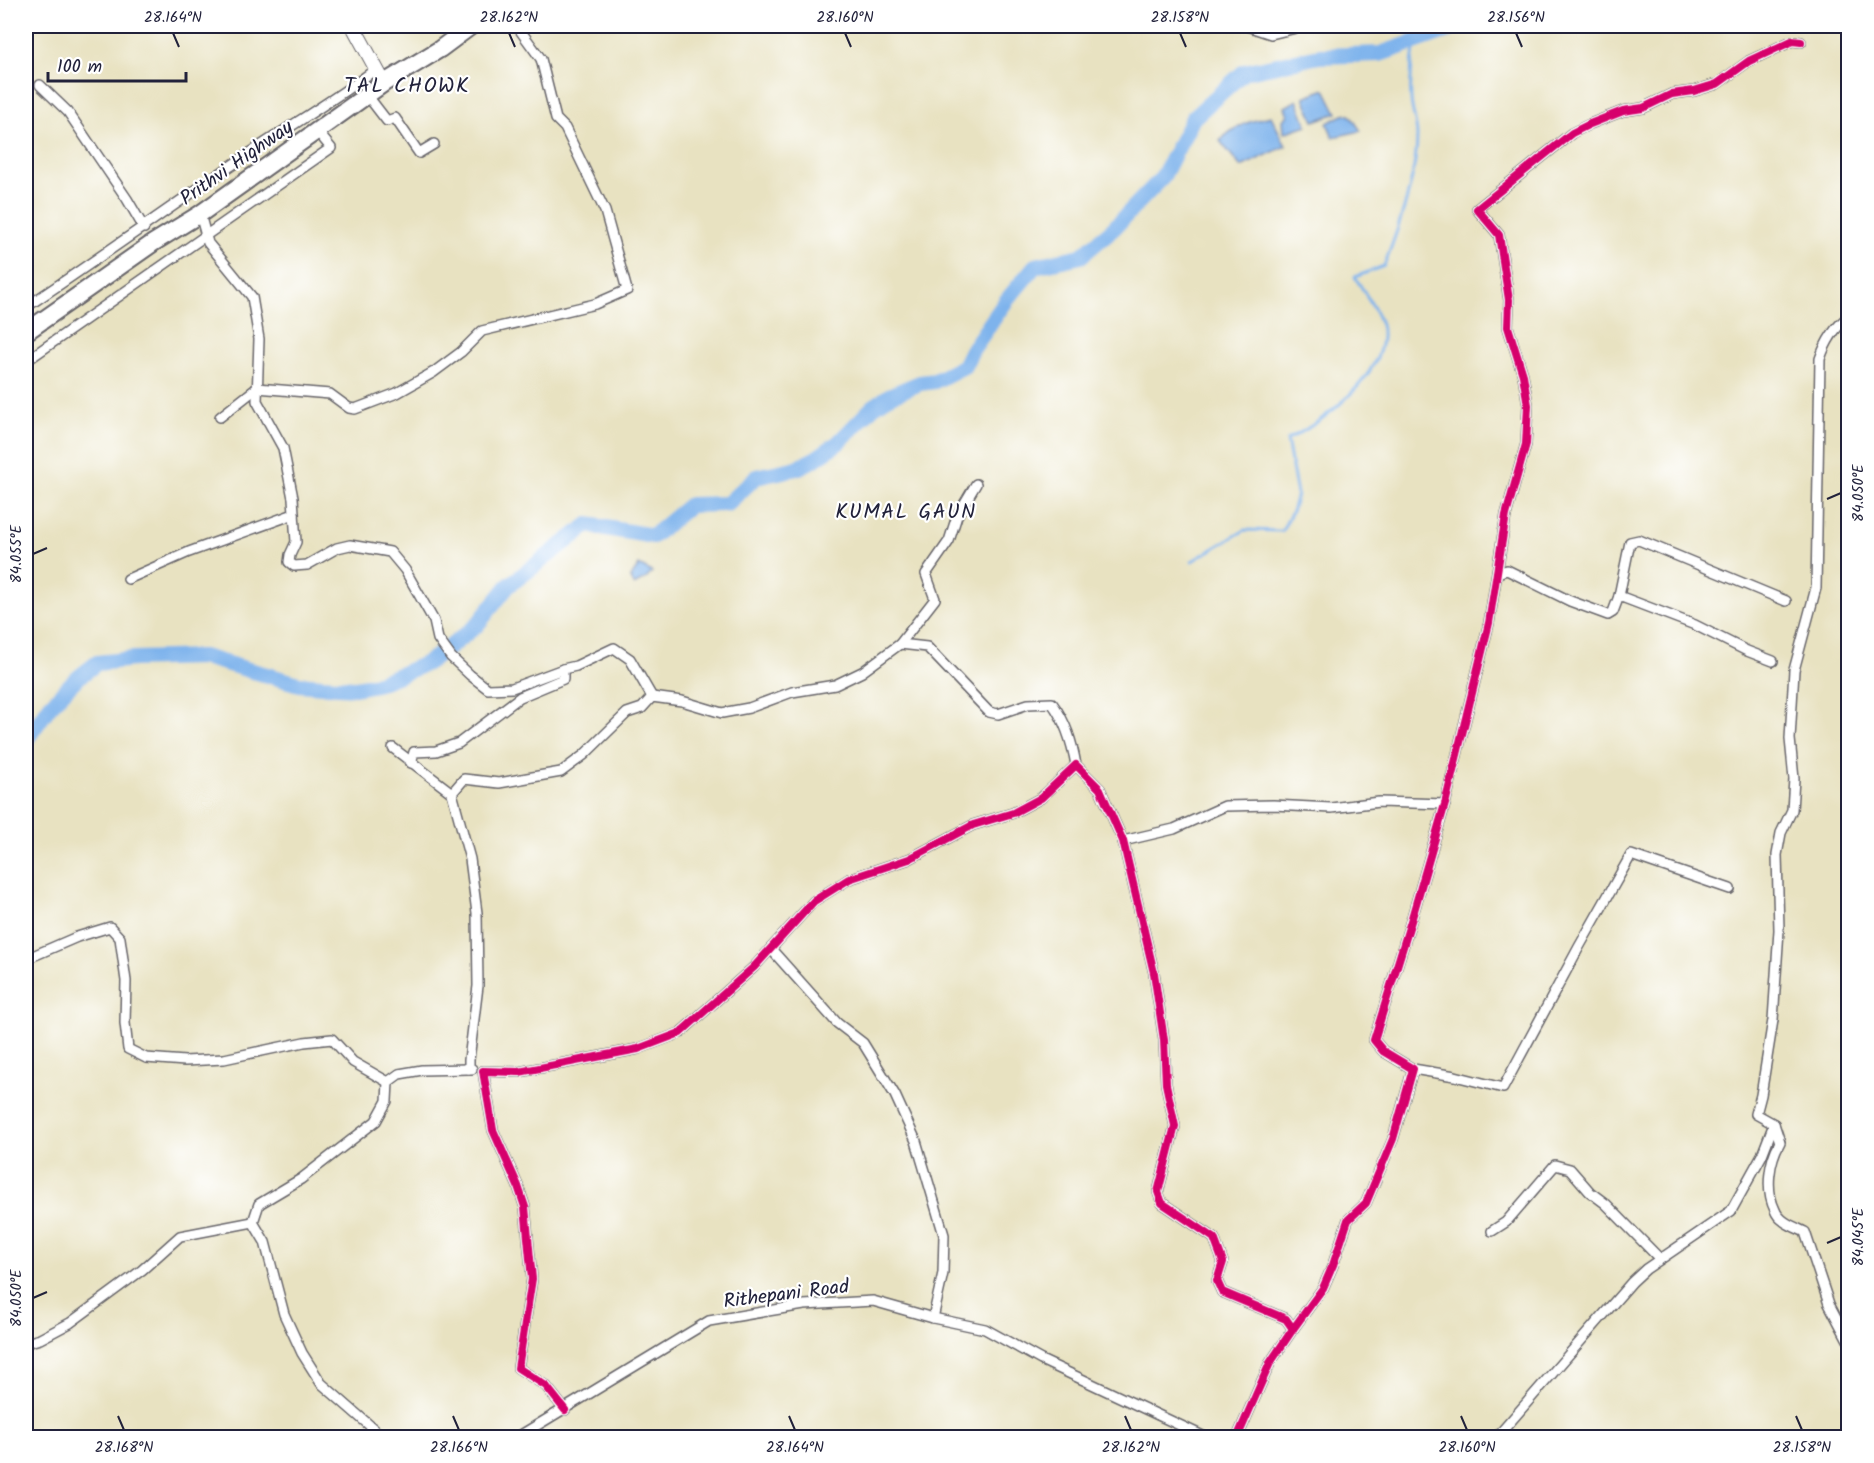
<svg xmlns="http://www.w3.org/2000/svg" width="1874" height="1463" viewBox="0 0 1874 1463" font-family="Kalam,sans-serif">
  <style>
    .water { fill: #7eb3ec; stroke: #506a94; stroke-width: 1.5 }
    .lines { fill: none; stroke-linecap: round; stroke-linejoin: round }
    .stream { stroke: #7eb3ec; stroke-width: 3 }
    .river { stroke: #7eb3ec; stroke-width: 16 }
    .street-casing { stroke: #67656a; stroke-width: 12 }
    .secondary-casing { stroke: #67656a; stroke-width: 16 }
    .highway-casing { stroke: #67656a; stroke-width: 20 }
    .street { stroke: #fff; stroke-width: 9 }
    .secondary { stroke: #fff; stroke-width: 14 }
    .highway { stroke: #fff; stroke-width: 16 }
    .cycleway-casing { stroke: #fff; stroke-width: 11 }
    .cycleway { stroke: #d6006c; stroke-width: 8 }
    .ticks { fill: none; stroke: #22223b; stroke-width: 2 }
    .labels { text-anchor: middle; stroke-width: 4.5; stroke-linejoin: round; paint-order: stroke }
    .street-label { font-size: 20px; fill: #22223b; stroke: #fff }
    .neighbourhood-label { font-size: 21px; letter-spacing: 1.5px; fill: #22223b; stroke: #fff }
    .neatline { fill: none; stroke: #22223b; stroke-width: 2 }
    .ticks-label { font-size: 15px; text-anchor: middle; fill: #22223b }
  </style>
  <rect width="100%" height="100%" fill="#fff"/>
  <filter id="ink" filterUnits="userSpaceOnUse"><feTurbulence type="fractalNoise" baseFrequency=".0167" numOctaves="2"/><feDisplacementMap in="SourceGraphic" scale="12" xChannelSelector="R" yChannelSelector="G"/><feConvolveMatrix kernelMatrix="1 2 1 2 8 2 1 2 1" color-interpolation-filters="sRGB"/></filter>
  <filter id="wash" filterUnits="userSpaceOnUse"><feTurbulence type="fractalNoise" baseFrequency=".008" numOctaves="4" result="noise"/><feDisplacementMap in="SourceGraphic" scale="24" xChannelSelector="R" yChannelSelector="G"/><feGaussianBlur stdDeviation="1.35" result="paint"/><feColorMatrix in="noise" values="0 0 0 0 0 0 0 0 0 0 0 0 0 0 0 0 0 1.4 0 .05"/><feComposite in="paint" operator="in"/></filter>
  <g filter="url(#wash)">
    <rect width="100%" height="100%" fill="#e8e2c1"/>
    <g class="water">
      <path d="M1325 89 1337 113 1314 121 1304 97Z"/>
      <path d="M1297 100 1307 125 1284 133 1283 120 1288 115 1285 107Z"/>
      <path d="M1345 114 1350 115 1361 131 1333 137 1327 123Z"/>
      <path d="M1271 116 1286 146 1241 167 1220 141C1234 125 1252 121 1271 116Z"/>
      <path d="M639 565 652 572 647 578 634 585 630 578Z"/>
    </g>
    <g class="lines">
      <path class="stream" d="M1192 561 1245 530 1282 531 1293 509 1297 494 1287 440C1323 422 1386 375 1382 330 1381 316 1363 290 1355 277L1384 266C1398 230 1417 175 1417 136 1417 124 1412 112 1411 100 1410 83 1411 66 1414 49L1435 34"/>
      <path class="river" d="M26 740 50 706 64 691 75 680 97 663 134 659 203 657 299 684 322 686 355 688 376 684 399 675 425 664 445 651 477 625 508 586 588 525 653 536 690 505 727 504 756 477 797 468 815 459 838 443 873 407 889 396 920 383 935 381 964 366 972 350 1006 301 1035 266 1081 256 1113 229 1162 178 1193 118 1244 72 1319 56 1380 54 1460 26"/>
    </g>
  </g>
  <g filter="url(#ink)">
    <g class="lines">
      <defs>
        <g id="street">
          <path d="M1247 26 1271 34 1304 26"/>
          <path d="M40 85 68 112 127 199 144 228"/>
          <path d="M367 95 387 121 395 118 419 153 434 144"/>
          <path d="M200 214 208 243 252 297 259 339 257 401 283 448 293 498 296 542 290 555 289 562 294 566 307 565 337 548 350 545 390 552 405 570 434 621 438 639 451 657 470 675 488 689 512 688 563 669"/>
          <path d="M26 307C100 258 173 205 247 155 290 126 334 100 376 69"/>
          <path d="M26 361 331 148 317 131"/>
          <path d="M220 417 257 388 330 394 349 408 355 409 397 393 434 372 461 352 482 331 595 304 627 290 605 211 565 128 556 119 541 59 517 26"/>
          <path d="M1497 573 1507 570 1570 601 1608 615 1613 612 1619 596 1695 625 1747 651 1773 661"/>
          <path d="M128 579 189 552 294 514"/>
          <path d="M1619 596 1630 542 1639 540 1786 601"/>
          <path d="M900 644 927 647 989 712 998 714 1028 704 1052 703C1066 722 1072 742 1076 765"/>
          <path d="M393 748 452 793 464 779 499 783 561 772 584 755 627 713 642 708 652 697 682 701 722 713 749 708 792 692 835 685 862 672 900 644 935 599 926 574 949 541 957 516 976 484"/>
          <path d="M411 763 414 752 436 751 459 743 520 697 563 679V669L576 666 614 648 630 659 652 697"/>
          <path d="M452 793 470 859 477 913 478 986 469 1060V1069H472"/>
          <path d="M1123 841 1174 829 1225 806 1273 805 1331 808 1379 802 1445 804"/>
          <path d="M771 949 837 1023 863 1043 895 1095 916 1141 944 1235 943 1273 933 1318"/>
          <path d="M26 959 77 937 110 927 120 938 126 981 125 1023 128 1049 146 1058 185 1061 224 1059 304 1042 332 1039 353 1062 388 1082"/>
          <path d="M1413 1069 1455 1076 1503 1088 1579 947 1631 855 1730 889"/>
          <path d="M1774 1124 1780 1142C1769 1161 1765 1190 1775 1210 1779 1222 1795 1227 1805 1232L1829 1304 1848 1340"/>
          <path d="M1492 1231 1506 1222 1555 1165 1570 1169 1590 1192 1606 1204 1660 1259"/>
          <path d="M1293 1329 1323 1288 1333 1265 1348 1220 1366 1203 1393 1139 1413 1069 1383 1051 1374 1040 1411 921 1445 804 1489 623 1506 515 1526 444 1528 405 1523 375 1508 327 1509 300 1499 235 1477 209 1572 133 1590 124 1623 111 1643 108 1672 94 1694 91 1717 84 1749 61 1792 41 1801 42"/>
          <path d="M26 1343 40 1339 70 1323 142 1270 180 1236 253 1222"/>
          <path d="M565 1410 546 1386 518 1368 532 1279 525 1207 518 1186 493 1130 483 1071 519 1072 638 1049 680 1033 754 967 814 901 849 879 909 859 973 825 1013 813 1041 798 1076 765 1100 789 1123 841 1154 973 1164 1040 1166 1084 1175 1126 1158 1192 1162 1203 1214 1238 1223 1262 1217 1281 1222 1292 1286 1319 1293 1329 1270 1363 1237 1438"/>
          <path d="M384 1438 321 1383 302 1353 284 1314 265 1242 253 1222 259 1204 301 1179 376 1121 387 1101 388 1082 399 1074 422 1070 469 1069"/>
          <path d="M516 1438 709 1321 804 1305 873 1301 933 1318 985 1329 1041 1360 1207 1438"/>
          <path d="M1496 1438 1632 1282 1646 1269 1731 1211 1762 1155 1774 1124 1756 1114 1761 1095 1773 1020 1779 930 1777 855 1781 833 1792 810 1794 779 1790 739 1794 670 1816 588 1820 359C1826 341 1834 328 1848 317"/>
        </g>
        <path id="secondary" d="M353 26 384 83"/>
        <path id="highway" d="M26 332 153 243 200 214 384 83 440 49 471 26"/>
      </defs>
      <use href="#street" class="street-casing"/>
      <use href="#secondary" class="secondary-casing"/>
      <use href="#highway" class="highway-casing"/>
      <use href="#street" class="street"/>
      <use href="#secondary" class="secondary"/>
      <use href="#highway" class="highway"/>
      <defs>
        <g id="cycleway">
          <path d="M1293 1329 1323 1288 1333 1265 1348 1220 1366 1203 1393 1139 1413 1069 1383 1051 1374 1040 1411 921 1445 804 1489 623 1506 515 1526 444 1528 405 1523 375 1508 327 1509 300 1499 235 1477 209 1572 133 1590 124 1623 111 1643 108 1672 94 1694 91 1717 84 1749 61 1792 41 1801 42"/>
          <path d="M565 1410 546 1386 518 1368 532 1279 525 1207 518 1186 493 1130 483 1071 519 1072 638 1049 680 1033 754 967 814 901 849 879 909 859 973 825 1013 813 1041 798 1076 765 1100 789 1123 841 1154 973 1164 1040 1166 1084 1175 1126 1158 1192 1162 1203 1214 1238 1223 1262 1217 1281 1222 1292 1286 1319 1293 1329 1270 1363 1237 1438"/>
        </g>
      </defs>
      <use href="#cycleway" class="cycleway-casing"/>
      <use href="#cycleway" class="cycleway"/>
    </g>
  </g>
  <path class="ticks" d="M173 33 179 47M509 33 515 47M845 33 851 47M1180 33 1186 47M1516 33 1522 47M1827 499 1841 493M33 554 47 548M1827 1243 1841 1237M33 1298 47 1292M118 1416 124 1430M453 1416 459 1430M789 1416 795 1430M1125 1416 1131 1430M1461 1416 1467 1430M1796 1416 1802 1430"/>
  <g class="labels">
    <g class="street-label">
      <text transform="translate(236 162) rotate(-35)" y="7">Prithvi Highway</text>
      <text transform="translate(786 1293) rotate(-7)" y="7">Rithepani Road</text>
    </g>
    <g class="neighbourhood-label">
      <text x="407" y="92">TAL CHOWK</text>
      <text x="906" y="518">KUMAL GAUN</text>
    </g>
  </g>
  <rect width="1874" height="1463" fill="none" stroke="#fff" stroke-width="66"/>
  <path d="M48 72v9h138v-9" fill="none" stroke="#22223b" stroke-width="3"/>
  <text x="57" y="72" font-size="18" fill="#22223b" stroke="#ffffff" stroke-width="4.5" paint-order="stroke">100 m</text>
  <rect x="33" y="33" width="1808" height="1397" class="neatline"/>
  <g class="ticks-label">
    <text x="173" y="22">28.164°N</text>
    <text x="509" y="22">28.162°N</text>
    <text x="845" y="22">28.160°N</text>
    <text x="1180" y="22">28.158°N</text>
    <text x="1516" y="22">28.156°N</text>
    <text transform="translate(1858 493) rotate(-90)" y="5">84.050°E</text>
    <text transform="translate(16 554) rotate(-90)" y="5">84.055°E</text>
    <text transform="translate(1858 1237) rotate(-90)" y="5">84.045°E</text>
    <text transform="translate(16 1298) rotate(-90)" y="5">84.050°E</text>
    <text x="124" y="1452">28.168°N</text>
    <text x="459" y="1452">28.166°N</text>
    <text x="795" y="1452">28.164°N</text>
    <text x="1131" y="1452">28.162°N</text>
    <text x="1467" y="1452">28.160°N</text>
    <text x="1802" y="1452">28.158°N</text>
  </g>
</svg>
